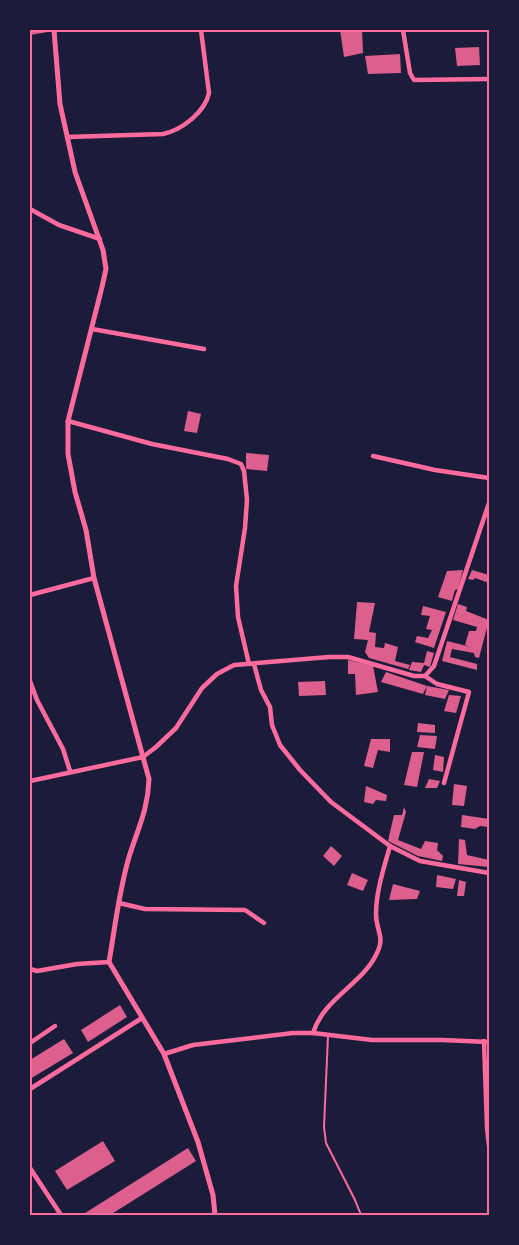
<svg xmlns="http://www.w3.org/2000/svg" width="519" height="1245" viewBox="0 0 519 1245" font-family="'DejaVu Sans',sans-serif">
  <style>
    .building { fill: #dd5f8e }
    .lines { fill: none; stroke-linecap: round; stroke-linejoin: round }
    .service { stroke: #ff6b9d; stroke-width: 2 }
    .minor { stroke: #ff6b9d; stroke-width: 4.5 }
    .tertiary { stroke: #ff6b9d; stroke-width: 5 }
    .neatline { fill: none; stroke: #ff6b9d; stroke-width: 2 }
  </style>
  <rect width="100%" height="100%" fill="#1b1b3a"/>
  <g class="building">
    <path d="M30 30H48V32L30 35Z"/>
    <path d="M340 30H362L363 53 344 57Z"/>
    <path d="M479 47 480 65 457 66 455 48Z"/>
    <path d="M400 54 401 73 368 74 365 56Z"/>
    <path d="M188 411 201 414 197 433 184 431Z"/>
    <path d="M246 453 269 455 267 471 246 469Z"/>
    <path d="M463 570 458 589 455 590 452 601 438 597 447 571Z"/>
    <path d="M472 570 489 575V583L475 578 473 580 468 579Z"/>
    <path d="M357 602 375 603 369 632 376 633 375 647 384 648 385 643 398 647 395 661 410 665 408 669 369 658 365 652 368 640 354 639Z"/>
    <path d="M458 604 467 607 466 611 489 620 479 658 475 657 474 653 452 649 450 657 477 664V670L442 661 447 641 471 647 465 645 469 631H476L477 627 453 620Z"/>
    <path d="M423 606 446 612 434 648 415 642 417 636 428 638 432 630 426 629 430 616 421 615Z"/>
    <path d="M427 651 434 653 430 667 424 665 421 672 409 670 412 662 424 663Z"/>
    <path d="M348 660 373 666 378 692 356 695 355 674H348Z"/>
    <path d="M386 672 427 686 449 690 445 699 425 695 427 686 423 694 381 682Z"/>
    <path d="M325 681 326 695 299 696 298 682Z"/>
    <path d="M449 695 461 696 456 713 444 711Z"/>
    <path d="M418 723 435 725V733L417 732Z"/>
    <path d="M420 735 437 736 435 749 417 747Z"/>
    <path d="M371 739H390V752L378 750 373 768 364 766Z"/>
    <path d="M412 752H424L417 787 404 785Z"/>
    <path d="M435 755 444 757 443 772 433 770Z"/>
    <path d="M429 779 440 781 437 788H425Z"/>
    <path d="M454 784 467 786 464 806 452 805Z"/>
    <path d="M366 786 387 795 386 801 376 800 373 804 364 802Z"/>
    <path d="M404 807 406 812 398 840 421 849 425 841 438 843 437 850 443 856 442 861 418 856 388 841 394 815H402Z"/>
    <path d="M462 815 489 819V827L480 826 475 829 461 827Z"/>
    <path d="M459 839 465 840 467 855 489 860V867L458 864Z"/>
    <path d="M331 846 342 856 334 866 323 856Z"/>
    <path d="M352 873 368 880 363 891 347 885Z"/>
    <path d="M437 875 456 879 453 889 436 887Z"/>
    <path d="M459 880 466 882 464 896H457Z"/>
    <path d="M393 884 420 891 417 899 389 900Z"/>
    <path d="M120 1005 127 1017 88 1042 81 1030Z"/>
    <path d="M64 1039 73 1053 30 1079V1060Z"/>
    <path d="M103 1141 115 1161 67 1190 55 1171Z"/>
    <path d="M188 1148 196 1161 110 1215H82Z"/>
  </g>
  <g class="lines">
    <path class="service" d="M328 1036 324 1127 326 1143 355 1200 361 1215"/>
    <g class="minor">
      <path d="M403 30 410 73 414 80 489 79"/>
      <path d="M67 137 163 134C182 130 205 112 209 93L201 30"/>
      <path d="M30 209 59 225 100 239"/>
      <path d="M92 329 204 349"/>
      <path d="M68 421 152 444 228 459 241 464 244 471 247 500 245 528 236 586 238 617 249 664"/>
      <path d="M373 456 435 470 489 478"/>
      <path d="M30 595 94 578"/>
      <path d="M254 664 261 690 270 707 272 725 280 745 300 770 331 802 390 846 420 861 489 873"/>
      <path d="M425 676 434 666 489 503"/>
      <path d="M30 681 37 700 63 749 70 771"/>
      <path d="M30 781 143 757 156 747 176 728 202 688 217 674 234 665 329 657H348L414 676H425L437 684 469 692 444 783"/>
      <path d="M119 903 145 909 245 910 264 923"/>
      <path d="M30 969 37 971 77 964 109 962"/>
      <path d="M313 1033C324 998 361 985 376 955 386 936 376 932 376 914 376 891 384 868 390 846"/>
      <path d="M484 1041 487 1127 489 1146"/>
      <path d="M30 1043 55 1026"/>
      <path d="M164 1054 193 1045 293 1033H313L372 1040H442L489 1042"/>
      <path d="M30 1089 142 1018"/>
      <path d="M30 1168 61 1215"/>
    </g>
    <path class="tertiary" d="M54 30 60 104 75 172 103 250 106 269 102 287 68 421V454L75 492 86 530 94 578 149 779C148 810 138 828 129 857 119 891 115 927 109 962L164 1054 198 1142 213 1195 215 1215"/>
  </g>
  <rect width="519" height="1245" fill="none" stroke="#1b1b3a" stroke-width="62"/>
  <rect x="31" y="31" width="457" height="1183" class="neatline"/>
</svg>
